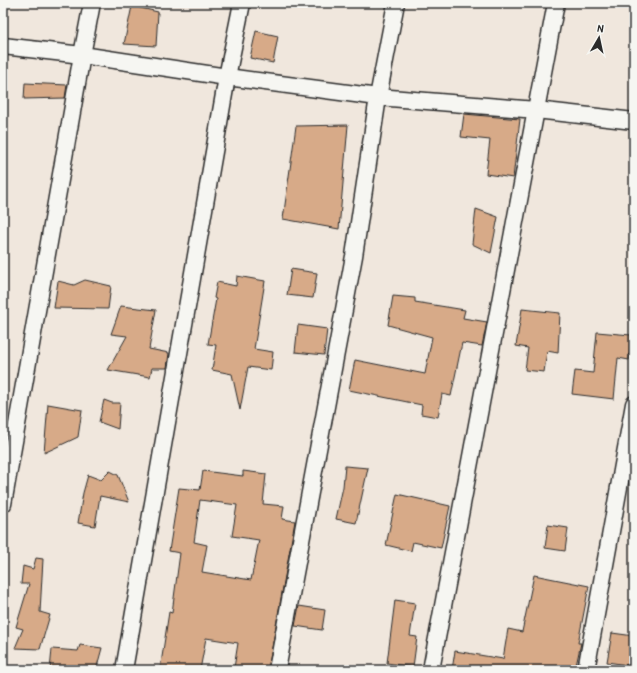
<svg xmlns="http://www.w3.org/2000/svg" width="637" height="673" viewBox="0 0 637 673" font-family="'Patrick Hand',sans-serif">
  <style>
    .building { fill: #d7aa88; stroke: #2b2b2b; fill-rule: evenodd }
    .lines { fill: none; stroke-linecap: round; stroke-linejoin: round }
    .street-casing { stroke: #2b2b2b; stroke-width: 19 }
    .street { stroke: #f6f6f2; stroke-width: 16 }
  </style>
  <rect width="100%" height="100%" fill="#f0e7dd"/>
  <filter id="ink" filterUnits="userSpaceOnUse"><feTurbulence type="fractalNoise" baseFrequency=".025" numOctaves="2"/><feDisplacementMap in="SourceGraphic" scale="8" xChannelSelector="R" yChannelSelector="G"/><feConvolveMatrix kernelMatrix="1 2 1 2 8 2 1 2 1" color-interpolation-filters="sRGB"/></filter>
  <g filter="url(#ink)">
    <g class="building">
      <path d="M132 6 158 12 156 46 124 44Z"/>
      <path d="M256 31 278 36 273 63 250 58Z"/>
      <path d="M25 83 67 85 65 98 24 99Z"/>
      <path d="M464 114 520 119 513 178 486 174 490 140 461 137Z"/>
      <path d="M348 125 339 229 283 219 296 126Z"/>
      <path d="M476 209 498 217 491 253 472 244Z"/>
      <path d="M291 269 317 273 313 298 287 295Z"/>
      <path d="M237 276 265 281 254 349 273 352 271 370 248 367 240 410 232 374 212 370 216 345 208 344 216 299 214 298 217 282 236 286Z"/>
      <path d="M85 280 111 286 108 309 54 308 58 281 74 285Z"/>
      <path d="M393 296 415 298V302L465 310 463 318 487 322 482 346 462 343 451 396 442 394 438 417 421 414 422 405 349 390 355 360 425 374 432 337 388 325Z"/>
      <path d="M121 306 156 310 149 349 169 353 167 368H152L150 377 108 370 127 336 111 334Z"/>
      <path d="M522 309 560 313 558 353 547 351 544 372 525 370 528 348 516 346Z"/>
      <path d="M298 325 327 329 324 355 295 352Z"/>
      <path d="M597 332 631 335 629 360 618 358 614 399 572 394 575 371 593 373Z"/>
      <path d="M104 400 112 403H120L118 429 99 422Z"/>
      <path d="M48 404 82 410 78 437 44 453Z"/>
      <path d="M345 466 368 468 356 523 336 519 343 487Z"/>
      <path d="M110 471 118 475 129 502 100 496 95 526 78 523 83 493 88 475 101 480Z"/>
      <path d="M203 471 243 476V471L266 474 263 504 284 506 282 519 295 521 268 670H243L234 668 238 643 206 638 200 670H160L169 612 172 613 180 553 169 551 179 488 200 490ZM200 500 237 505 232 536 259 540 251 580 202 572 207 545 194 542Z"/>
      <path d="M397 494 450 506 441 548 413 542 411 551 386 545Z"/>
      <path d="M548 525 568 528 565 551 545 548Z"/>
      <path d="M36 558 43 559 40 612 50 615 40 649 15 648 23 629 16 627 29 584H21L23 566 33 569Z"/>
      <path d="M534 575 589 586 578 643H581L575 670H452L455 651 503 659 508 629 522 632Z"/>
      <path d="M395 600 415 603 410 636 417 637 413 667 387 663Z"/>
      <path d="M299 606 325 610 322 630 295 626Z"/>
      <path d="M612 633 634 636V666L607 662Z"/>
      <path d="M80 645 102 648 96 670H50L52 649 78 651Z"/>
    </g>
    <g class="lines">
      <defs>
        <g id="street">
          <path d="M3 46 82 55 227 77 378 97 536 110 634 121"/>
          <path d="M3 504 82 55 92 3"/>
          <path d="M124 670 227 77 242 3"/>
          <path d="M277 670 354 256 378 97 396 3"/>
          <path d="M431 670 556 3"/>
          <path d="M586 670 634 404"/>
        </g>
      </defs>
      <use href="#street" class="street-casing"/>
      <use href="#street" class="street"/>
    </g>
  </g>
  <rect width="637" height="673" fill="none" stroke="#f6f6f2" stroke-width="16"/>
  <rect x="8" y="8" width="621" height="657" fill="none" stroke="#2b2b2b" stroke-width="1.5" filter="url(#ink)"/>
  <g transform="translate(599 38) rotate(9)" stroke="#f6f6f2" stroke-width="3" paint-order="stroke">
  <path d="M0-3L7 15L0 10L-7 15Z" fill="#2b2b2b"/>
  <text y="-6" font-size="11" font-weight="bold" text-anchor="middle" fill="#2b2b2b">N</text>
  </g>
</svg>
